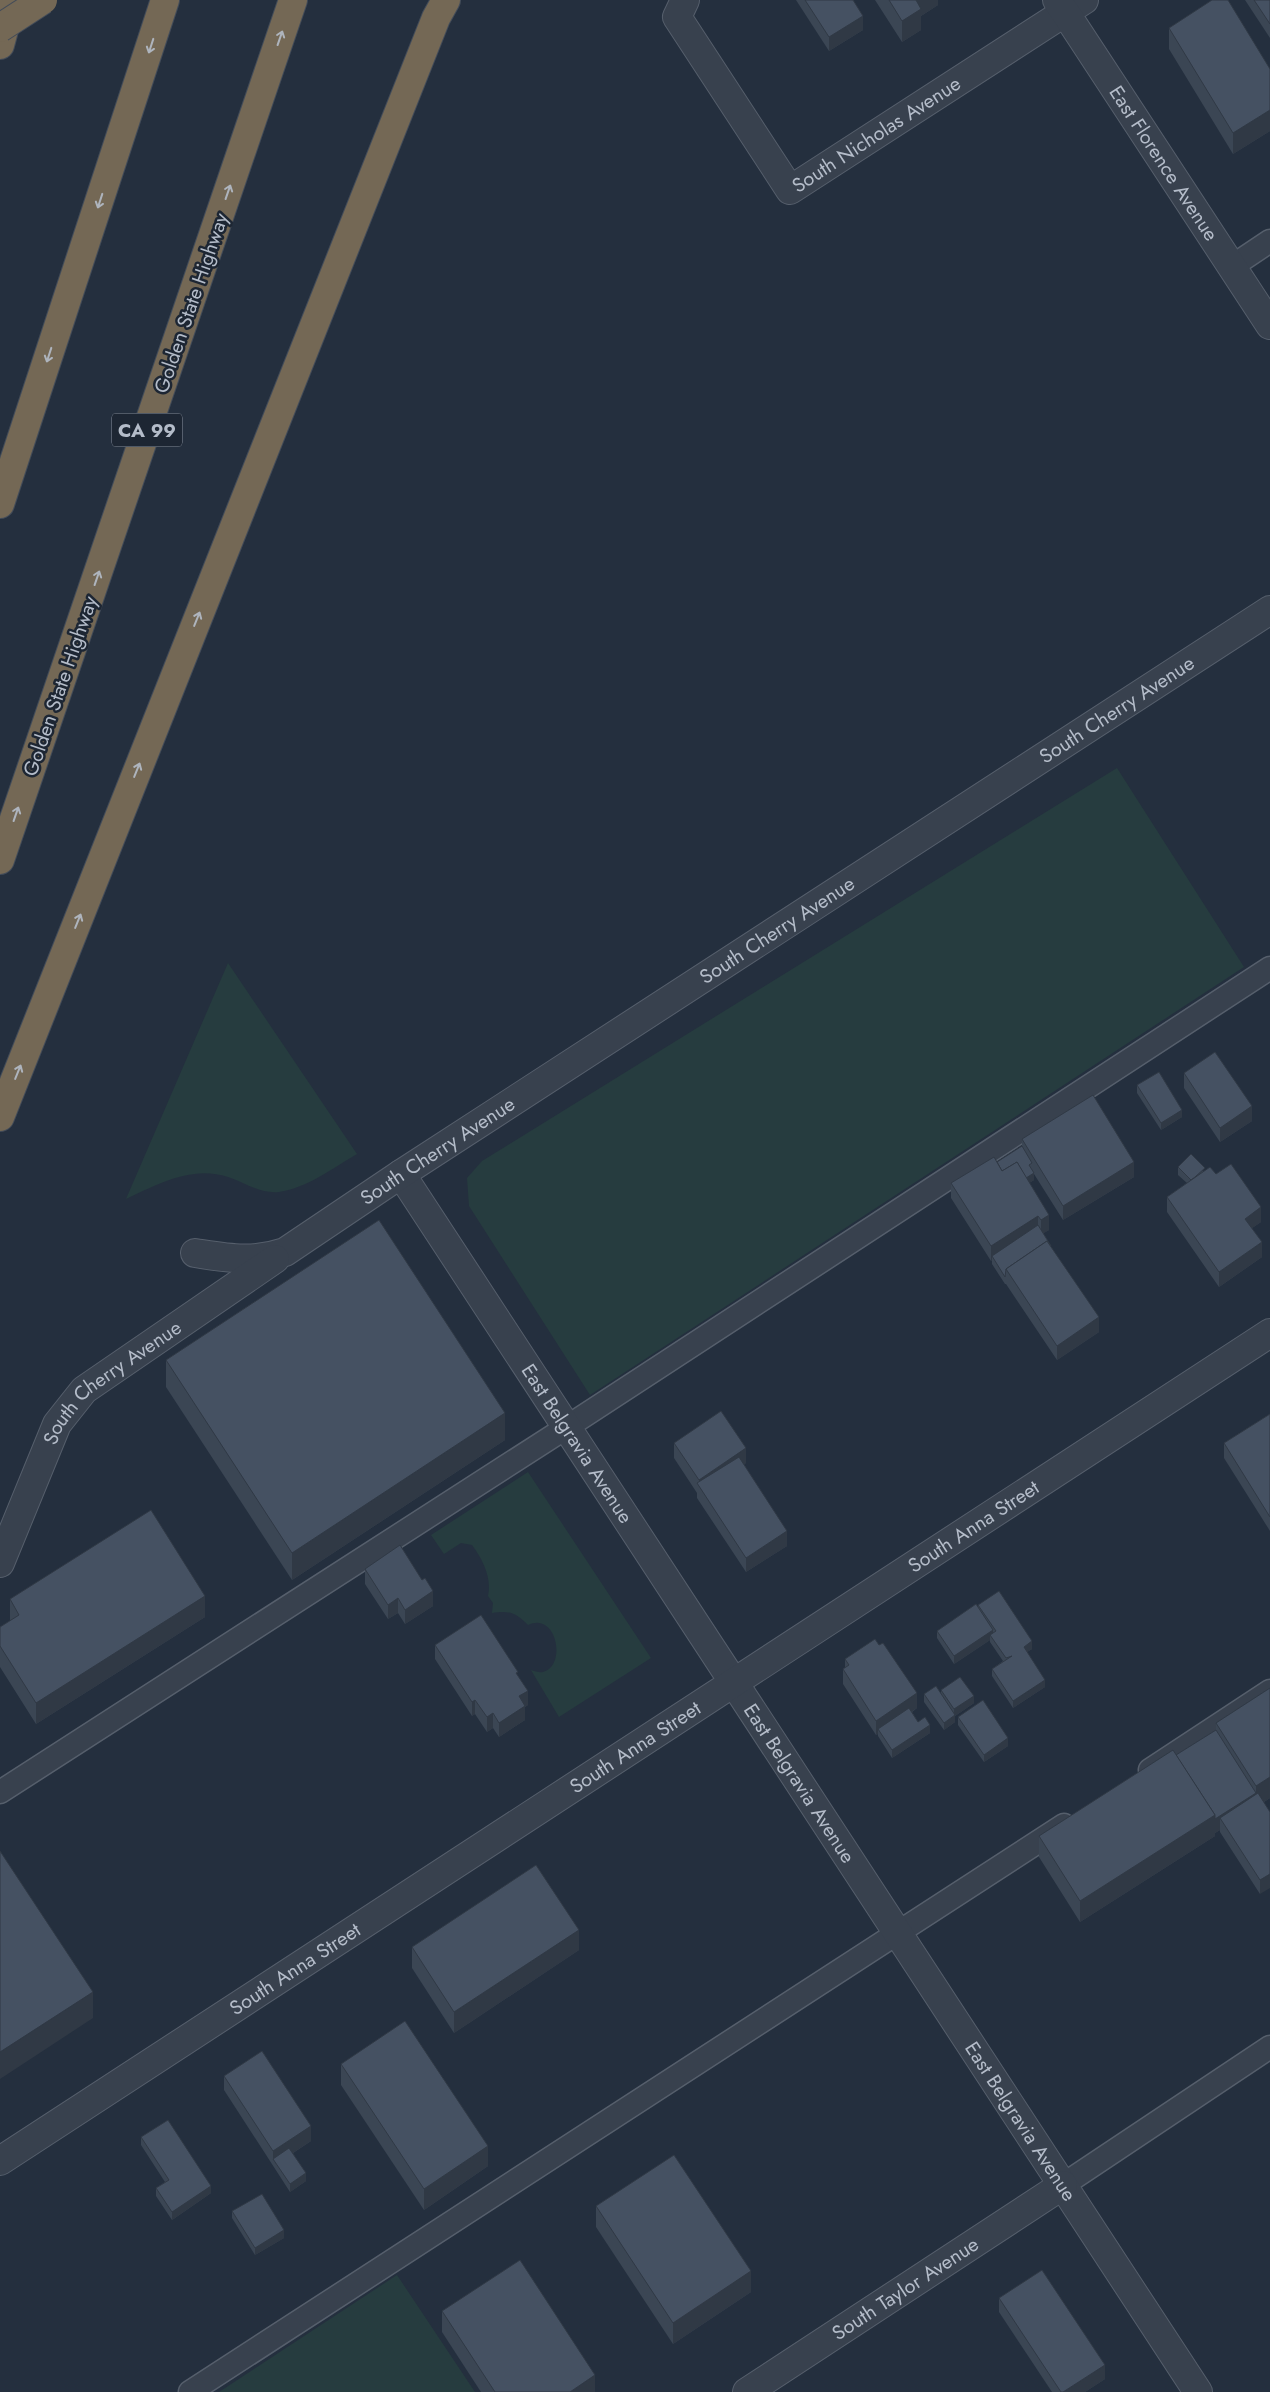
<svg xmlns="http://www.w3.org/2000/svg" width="1270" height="2392" viewBox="0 0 1270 2392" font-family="Jost,sans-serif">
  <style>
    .green { fill: #263c3f }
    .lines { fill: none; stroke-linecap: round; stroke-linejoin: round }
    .service-casing { stroke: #565f6c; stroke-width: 25 }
    .minor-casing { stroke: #565f6c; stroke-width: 30 }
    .motorway-casing { stroke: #434c59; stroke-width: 30 }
    .service { stroke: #38414e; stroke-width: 22 }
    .minor { stroke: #38414e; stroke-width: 28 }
    .motorway { stroke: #746855; stroke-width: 28 }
    .motorway-bridge-casing { stroke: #434c59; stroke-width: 30; stroke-linecap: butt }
    .motorway-bridge { stroke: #746855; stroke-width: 28 }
    .wall { fill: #3b4654 }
    .shaded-wall { fill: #303945 }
    .building { fill: #455162; stroke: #303945 }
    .oneway { stroke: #aeb4bd }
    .labels { text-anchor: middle; stroke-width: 5; stroke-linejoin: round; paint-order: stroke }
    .shield { fill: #1d2633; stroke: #878f9c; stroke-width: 1 }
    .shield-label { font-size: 19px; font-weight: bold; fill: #b4bcc9 }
    .street-label { font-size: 20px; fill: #b4bcc9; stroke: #1d2633 }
  </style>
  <rect width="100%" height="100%" fill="#242f3e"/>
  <g class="green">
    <path d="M1117 768 1244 967 590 1395 469 1206 467 1178 482 1161Z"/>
    <path d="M228 963 357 1154C333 1168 307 1188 279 1192 260 1194 244 1182 228 1177 192 1165 158 1184 126 1199Z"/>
    <path d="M528 1472 651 1658 559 1717 531 1670C534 1671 540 1673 543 1672 567 1666 557 1611 528 1625 516 1613 509 1610 492 1613L493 1603 488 1596C492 1578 483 1560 472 1545L461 1543 444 1554 431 1535Z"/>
    <path d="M397 2275 475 2392H219Z"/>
  </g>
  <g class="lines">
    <defs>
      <g id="service">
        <path d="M1231 267 1270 241"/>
        <path d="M1150 1770 1270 1691"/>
        <path d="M0 1792 567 1427 1270 968"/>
        <path d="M1063 2185 1270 2047"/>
        <path d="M190 2392 1064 1825"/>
      </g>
      <g id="minor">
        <path id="s1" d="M685 0 677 17 790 190 1084 0"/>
        <path id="s2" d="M1057 0 1270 325"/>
        <path id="s3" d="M401 1174 1198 2392"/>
        <path id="s4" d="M195 1253C228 1258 252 1263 285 1252L401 1174 1270 610"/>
        <path id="s5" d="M0 1563 57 1424 84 1390 275 1259"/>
        <path id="s6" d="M0 2161 1270 1333"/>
        <path id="s7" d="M747 2392 1063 2185"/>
      </g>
      <g id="motorway">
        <path d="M0 45 12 0"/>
        <path d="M0 504 165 0"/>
        <path d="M0 860 293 0"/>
        <path d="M0 1117 436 18 446 0"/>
      </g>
    </defs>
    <use href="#service" class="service-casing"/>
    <use href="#minor" class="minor-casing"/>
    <use href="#motorway" class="motorway-casing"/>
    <use href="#service" class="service"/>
    <use href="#minor" class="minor"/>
    <use href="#motorway" class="motorway"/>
    <defs>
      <path id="motorway-bridge" d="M0 28 43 0"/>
    </defs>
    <use href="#motorway-bridge" class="motorway-bridge-casing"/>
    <use href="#motorway-bridge" class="motorway-bridge"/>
  </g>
  <g class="wall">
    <path d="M796 0H853L863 30 829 51Z"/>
    <path d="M875 0H938V5L921 16V30L902 42Z"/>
    <path d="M1245 0H1270V38Z"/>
    <path d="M1169 28 1270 69V131L1233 154 1169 49Z"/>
    <path d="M1184 1073 1252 1121 1220 1142 1184 1088Z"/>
    <path d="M1137 1085 1182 1117 1161 1130 1137 1093Z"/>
    <path d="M1022 1139 1134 1177 1063 1220 1034 1174V1180L1029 1183 1049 1230 1043 1233 1099 1332 1057 1360 1006 1284H1005L992 1264V1260L991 1261 951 1198V1183L997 1162 1022 1146Z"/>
    <path d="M1178 1167 1205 1171 1216 1174 1261 1222 1252 1228 1262 1257 1219 1287 1167 1212V1197L1187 1183 1178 1175Z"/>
    <path d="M166 1360 505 1440 292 1580 166 1387Z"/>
    <path d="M1270 1414V1531L1224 1458V1443Z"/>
    <path d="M674 1443 746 1463 744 1464 787 1546 746 1572 697 1498V1493L674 1458Z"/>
    <path d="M365 1569 433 1606 405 1624 398 1613 388 1619 365 1584Z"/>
    <path d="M10 1599 205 1617 36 1724 0 1667V1627L10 1621Z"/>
    <path d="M978 1605 1032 1649 1027 1652 1045 1687 1013 1708 992 1676V1669L1003 1661 990 1642V1640L954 1664 937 1638V1631L978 1607Z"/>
    <path d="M435 1645 518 1677 528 1705 525 1707V1720L499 1737 493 1728 487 1732 475 1714 472 1716 435 1659Z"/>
    <path d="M845 1659 917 1708 912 1712 918 1722 930 1733 892 1758 878 1736V1734L876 1735 843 1684V1669L845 1668Z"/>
    <path d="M1270 1688V1798L1264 1802 1260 1894 1220 1832V1830L1215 1833V1836L1080 1922 1039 1857V1836L1176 1755 1216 1730V1723Z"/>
    <path d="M941 1690 974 1703 955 1716V1722L944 1730 924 1702V1694H941Z"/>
    <path d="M958 1717 1008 1746 984 1762 958 1725Z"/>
    <path d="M412 1947 579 1950 454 2033 412 1968Z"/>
    <path d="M341 2064 488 2166 424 2210 341 2085Z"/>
    <path d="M224 2076 311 2141 293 2153 306 2181 290 2192 224 2090Z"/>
    <path d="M141 2137 211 2193 172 2220 156 2196V2188L165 2182 141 2145Z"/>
    <path d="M596 2206 751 2292 673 2344 596 2227Z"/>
    <path d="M232 2211 284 2238 255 2255 232 2218Z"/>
    <path d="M999 2298 1105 2379 1085 2392H1052L999 2312Z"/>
    <path d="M442 2311 595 2392H481L442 2332Z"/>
  </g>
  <g class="shaded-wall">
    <path d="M915 0H938V5L921 16V30L902 42V21Z"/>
    <path d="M863 16V30L829 51V37Z"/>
    <path d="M1270 110V131L1233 154V133Z"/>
    <path d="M1252 1106V1121L1220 1142V1128Z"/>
    <path d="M1182 1110V1117L1161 1130V1123Z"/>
    <path d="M1134 1162V1177L1063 1220V1206Z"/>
    <path d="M1034 1173V1180L1023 1187V1180Z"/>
    <path d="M1261 1207V1222L1245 1233V1219Z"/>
    <path d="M1049 1215V1230L1041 1235V1220Z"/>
    <path d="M1038 1216V1231L992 1256V1260L991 1261V1246Z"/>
    <path d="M1262 1242V1257L1219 1287V1272Z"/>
    <path d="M1099 1317V1332L1057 1360V1346Z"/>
    <path d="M505 1413V1440L292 1580V1553Z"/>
    <path d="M746 1448V1463L703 1492 699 1485V1480Z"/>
    <path d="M787 1531V1546L746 1572V1558Z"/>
    <path d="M433 1591V1606L405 1624V1610Z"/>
    <path d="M205 1596V1617L36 1724V1703Z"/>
    <path d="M398 1598V1613L388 1619V1605Z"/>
    <path d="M993 1630V1637L990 1635V1640L954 1664V1656Z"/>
    <path d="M1032 1641V1649L1024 1654V1647Z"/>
    <path d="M1045 1680V1687L1013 1708V1701Z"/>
    <path d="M528 1691V1705L525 1707V1720L499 1737V1723L519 1696Z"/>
    <path d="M917 1693V1708L880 1732 878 1729V1734L876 1735V1721Z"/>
    <path d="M974 1696V1703L955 1716V1722L944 1730V1723L954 1716V1709Z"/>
    <path d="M475 1700V1714L472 1716V1702Z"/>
    <path d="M493 1713V1728L487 1732V1717Z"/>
    <path d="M930 1725V1733L892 1758V1750Z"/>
    <path d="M1008 1738V1746L984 1762V1755Z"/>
    <path d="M1270 1777V1798L1226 1826 1220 1818V1830L1215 1833V1836L1080 1922V1901L1215 1815 1256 1793V1786Z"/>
    <path d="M1270 1874V1888L1260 1894V1880Z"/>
    <path d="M579 1930V1950L454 2033V2012Z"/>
    <path d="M93 1992V2018L0 2079V2052Z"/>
    <path d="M311 2126V2141L276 2164 273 2159V2166V2151Z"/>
    <path d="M488 2146V2166L424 2210V2189Z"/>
    <path d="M306 2173V2181L290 2192V2184Z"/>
    <path d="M211 2186V2193L172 2220V2212Z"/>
    <path d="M284 2230V2238L255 2255V2248Z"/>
    <path d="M751 2271V2292L673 2344V2323Z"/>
    <path d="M1105 2365V2379L1085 2392H1063Z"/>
    <path d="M595 2375V2392H570Z"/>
  </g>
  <g class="building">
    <path d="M805 0H853L863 16 829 37Z"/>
    <path d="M889 0H916L921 9 902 21Z"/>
    <path d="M1212 0H1228L1270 69V110L1233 133 1169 28Z"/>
    <path d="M1254 0H1270V24Z"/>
    <path d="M1215 1052 1252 1106 1220 1128 1184 1073Z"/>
    <path d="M1159 1072 1182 1110 1161 1123 1137 1085Z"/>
    <path d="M1093 1095 1134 1162 1063 1206 1022 1139Z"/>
    <path d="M1022 1146 1032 1163 1029 1165 1034 1173 1026 1178 1017 1162 1002 1171 997 1162Z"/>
    <path d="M1191 1154 1205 1168 1195 1177 1191 1180 1178 1167Z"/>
    <path d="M994 1157 1002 1171 1017 1162 1049 1215 1041 1220 1038 1216 991 1246 951 1183Z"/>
    <path d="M1231 1164 1261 1207 1245 1219 1262 1242 1219 1272 1167 1197 1210 1167 1216 1174Z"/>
    <path d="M379 1220 505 1413 292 1553 166 1360Z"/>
    <path d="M1038 1225 1051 1246H1050L1047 1241 1006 1269 1005 1277 992 1256Z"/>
    <path d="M1047 1241 1099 1317 1057 1346 1006 1269Z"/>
    <path d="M721 1411 746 1448 699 1480 674 1443Z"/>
    <path d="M1270 1414V1517L1224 1443Z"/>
    <path d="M739 1457 787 1531 746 1558 697 1483Z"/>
    <path d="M151 1510 205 1596 36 1703 0 1646V1627L19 1615 10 1599Z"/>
    <path d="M400 1545 422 1580 425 1578 433 1591 405 1610 398 1598 388 1605 365 1569Z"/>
    <path d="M999 1591 1032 1641 1024 1647 1045 1680 1013 1701 992 1669 1012 1656 1006 1658 990 1635 996 1631 978 1605Z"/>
    <path d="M976 1604 993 1630 954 1656 937 1631Z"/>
    <path d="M481 1615 518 1672 516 1673 528 1691 519 1696 525 1706 499 1723 493 1713 487 1717 475 1700 472 1702 435 1645Z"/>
    <path d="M875 1639 879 1645 883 1643 917 1693 876 1721 843 1669 849 1665 845 1659Z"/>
    <path d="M960 1677 974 1696 954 1709 941 1690Z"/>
    <path d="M936 1686 955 1715 944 1723 924 1694Z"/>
    <path d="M1270 1688V1777L1256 1786 1216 1723Z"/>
    <path d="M983 1700 1008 1738 984 1755 958 1717Z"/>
    <path d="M909 1708 918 1722 925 1717 930 1725 892 1750 878 1729Z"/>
    <path d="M1216 1730 1256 1793 1215 1819V1815L1176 1755Z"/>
    <path d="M1173 1750 1215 1815 1080 1901 1039 1836Z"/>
    <path d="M1258 1793 1270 1812V1874L1260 1880 1220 1818Z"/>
    <path d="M0 1851 93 1992 0 2052Z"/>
    <path d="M536 1865 579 1930 454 2012 412 1947Z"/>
    <path d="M405 2021 488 2146 424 2189 341 2064Z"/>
    <path d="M262 2051 311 2126 273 2151 224 2076Z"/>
    <path d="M168 2120 211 2186 172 2212 156 2188 169 2180 141 2137Z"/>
    <path d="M289 2148 306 2173 290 2184 273 2159Z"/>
    <path d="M674 2155 751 2271 673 2323 596 2206Z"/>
    <path d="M262 2194 284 2230 255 2248 232 2211Z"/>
    <path d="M520 2260 595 2375 570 2392H495L442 2311Z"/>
    <path d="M1042 2270 1105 2365 1063 2392H1061L999 2298Z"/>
  </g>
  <defs><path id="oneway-shaft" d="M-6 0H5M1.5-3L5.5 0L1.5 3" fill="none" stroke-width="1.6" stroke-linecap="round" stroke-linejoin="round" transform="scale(1.25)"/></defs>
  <g class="oneway">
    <use href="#oneway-shaft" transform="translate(280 38) rotate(-71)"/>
    <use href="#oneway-shaft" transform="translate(151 46) rotate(108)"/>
    <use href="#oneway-shaft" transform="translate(228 192) rotate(-71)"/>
    <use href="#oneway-shaft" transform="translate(100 201) rotate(108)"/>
    <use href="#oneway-shaft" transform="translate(49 355) rotate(108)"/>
    <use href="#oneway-shaft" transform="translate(97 578) rotate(-71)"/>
    <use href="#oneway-shaft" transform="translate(197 619) rotate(-68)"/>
    <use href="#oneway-shaft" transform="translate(137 770) rotate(-68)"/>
    <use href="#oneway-shaft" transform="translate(16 814) rotate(-71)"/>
    <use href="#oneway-shaft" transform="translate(78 921) rotate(-68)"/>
    <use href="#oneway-shaft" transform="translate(18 1072) rotate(-68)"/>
  </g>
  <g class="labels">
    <rect class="shield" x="112" y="413.5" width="70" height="33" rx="4"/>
    <g class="shield-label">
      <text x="147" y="437">CA 99</text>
    </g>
    <g class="street-label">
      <text dy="7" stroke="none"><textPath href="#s1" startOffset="328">South Nicholas Avenue</textPath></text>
      <text dy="7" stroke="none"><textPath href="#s2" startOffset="195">East Florence Avenue</textPath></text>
      <text transform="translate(191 303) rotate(-71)" y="7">Golden State Highway</text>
      <text transform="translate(60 686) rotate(-71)" y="7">Golden State Highway</text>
      <text dy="7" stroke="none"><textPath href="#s4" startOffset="1084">South Cherry Avenue</textPath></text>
      <text dy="7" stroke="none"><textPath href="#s4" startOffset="679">South Cherry Avenue</textPath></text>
      <text dy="7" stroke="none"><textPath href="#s4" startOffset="274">South Cherry Avenue</textPath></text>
      <text dy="7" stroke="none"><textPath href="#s5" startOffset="219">South Cherry Avenue</textPath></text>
      <text dy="7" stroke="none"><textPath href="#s3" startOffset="322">East Belgravia Avenue</textPath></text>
      <text dy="7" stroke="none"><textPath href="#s6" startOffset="1162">South Anna Street</textPath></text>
      <text dy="7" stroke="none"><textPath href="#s6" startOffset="758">South Anna Street</textPath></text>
      <text dy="7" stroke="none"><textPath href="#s3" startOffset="728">East Belgravia Avenue</textPath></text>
      <text dy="7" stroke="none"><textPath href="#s6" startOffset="352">South Anna Street</textPath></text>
      <text dy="7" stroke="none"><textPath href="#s3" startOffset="1132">East Belgravia Avenue</textPath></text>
      <text dy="7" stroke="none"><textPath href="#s7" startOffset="189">South Taylor Avenue</textPath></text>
    </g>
  </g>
</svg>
